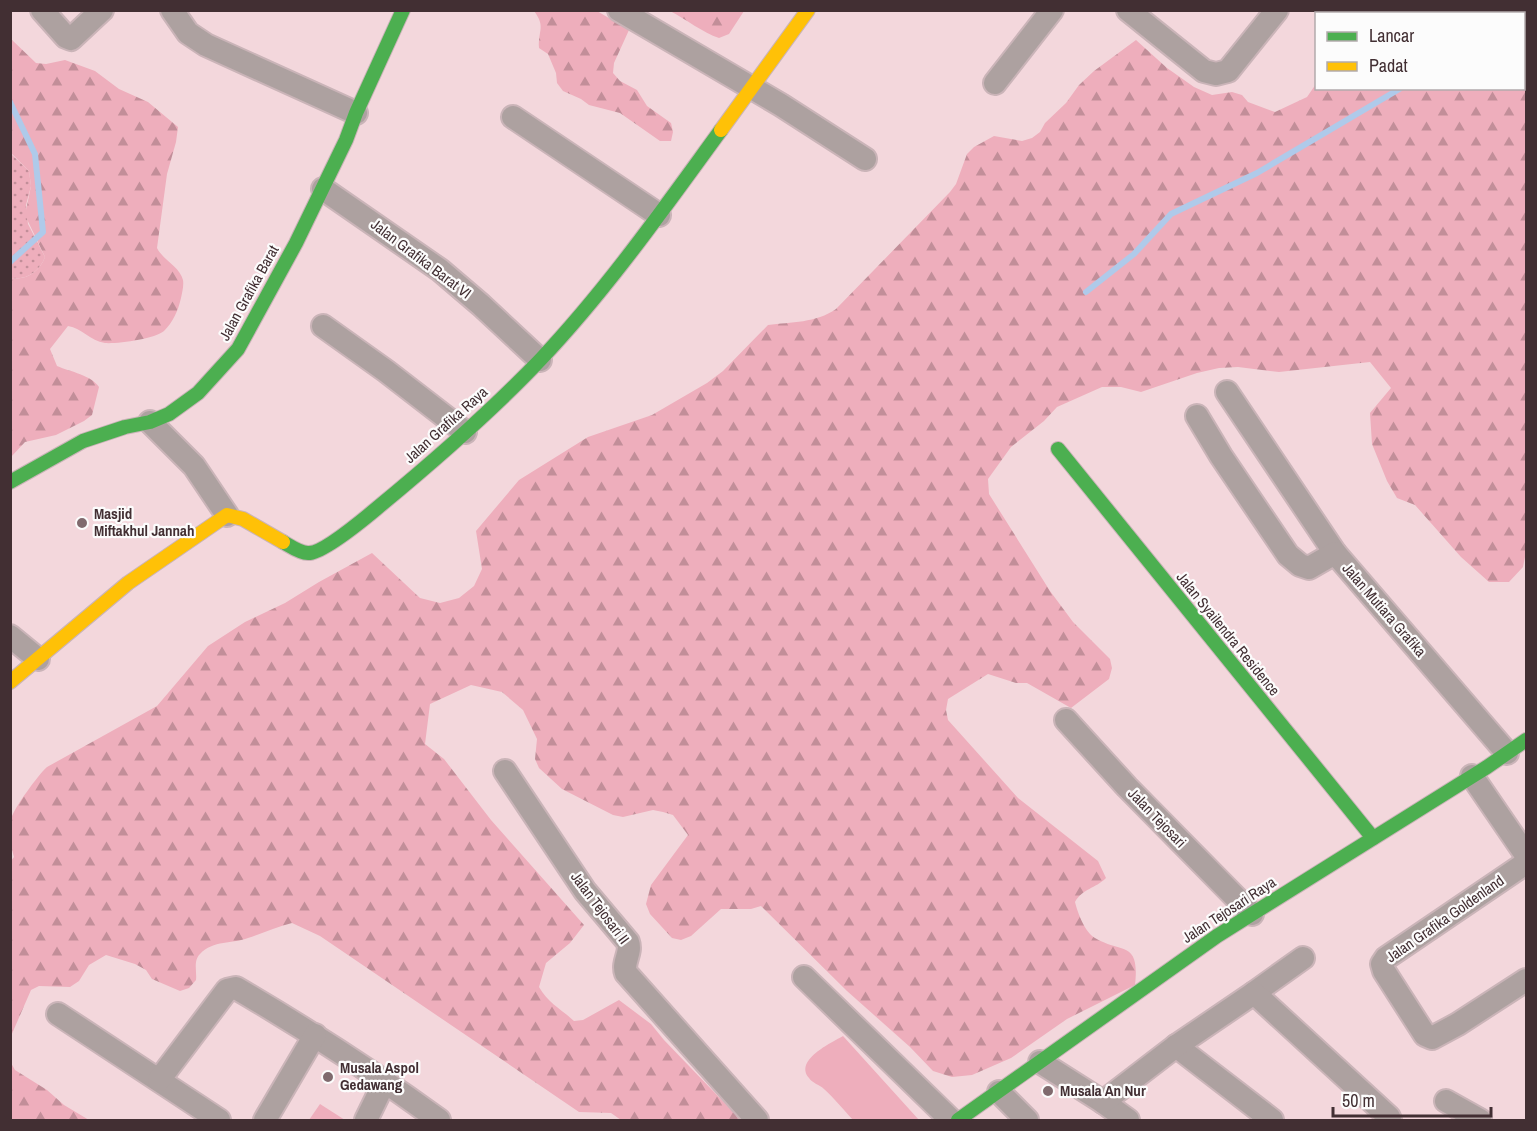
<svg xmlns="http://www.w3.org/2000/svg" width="1537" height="1131" viewBox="0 0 1537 1131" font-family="'Archivo Narrow',sans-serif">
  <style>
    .grass { fill: url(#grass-dots) }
    .forest { fill: url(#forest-firs) }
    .park { fill: #eeaebc }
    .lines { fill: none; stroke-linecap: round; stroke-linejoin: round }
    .stream { stroke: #afcaea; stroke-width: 6 }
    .street-casing { stroke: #cab4b8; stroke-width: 26 }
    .fast-casing { stroke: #cab4b8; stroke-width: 16 }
    .slow-casing { stroke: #cab4b8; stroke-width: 16 }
    .street { stroke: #ada1a0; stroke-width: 22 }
    .fast { stroke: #4caf50; stroke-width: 14 }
    .slow { stroke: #ffc107; stroke-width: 14 }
    .poi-dot { fill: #806a6e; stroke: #fcfcfc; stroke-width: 2 }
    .labels { text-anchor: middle; stroke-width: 4.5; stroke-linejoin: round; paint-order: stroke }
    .street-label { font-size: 15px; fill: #422f33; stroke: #fcfcfc }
    .poi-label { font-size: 15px; font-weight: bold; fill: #422f33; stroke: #fcfcfc; text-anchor: start }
  </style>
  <defs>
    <pattern id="grass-dots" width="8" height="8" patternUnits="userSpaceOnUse" patternTransform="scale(1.5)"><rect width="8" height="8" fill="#eeaebc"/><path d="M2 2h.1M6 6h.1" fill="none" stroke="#c28e99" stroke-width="1.8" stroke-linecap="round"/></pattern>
    <pattern id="forest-firs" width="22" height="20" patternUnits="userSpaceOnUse" patternTransform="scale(1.5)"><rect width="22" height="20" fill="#eeaebc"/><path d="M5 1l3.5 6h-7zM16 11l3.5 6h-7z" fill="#c28e99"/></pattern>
  </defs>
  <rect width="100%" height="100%" fill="#f3d7dc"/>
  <path class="grass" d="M10 153 29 171 31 186 26 205 28 224 45 257C40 271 26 281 10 278Z"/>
  <g class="forest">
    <path d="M1373 10 1526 11V552L1523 567 1509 582H1489L1461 557 1415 505 1397 498 1387 481 1372 444 1370 413 1391 388 1370 362 1279 372 1238 367 1219 368 1197 373 1141 392 1121 387H1102L1057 407 1044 421 1011 447 988 479 989 494 1050 591 1073 622 1110 659 1112 668 1109 679 1071 708 1027 683H1016L988 674 948 699 946 710 948 720 1018 798 1098 861 1106 878C1095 889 1083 888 1075 902 1078 914 1085 932 1095 938 1122 954 1140 940 1135 985L1067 1019 1011 1058 972 1075 952 1077 933 1071 910 1047 847 991 761 906 751 909H721L691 936 681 940 672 938 650 914 646 904 651 885 688 835 673 815 663 812 653 810 623 817 613 815 562 789 539 768 535 759 537 739 523 710 502 692 471 685 430 704 425 744 444 759 491 820 584 925 570 943 546 963 539 987C548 1003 561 1009 574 1021L583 1020 619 1000 651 1024 664 1040 741 1120H621L611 1113 579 1112 320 936 292 923C277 927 263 933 248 938 233 944 213 940 200 954 193 961 197 971 196 980L189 988 180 991 152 979 146 970 135 964 106 955 89 965 79 981 70 987 39 986 31 990 11 1036 10 862 14 857C11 846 7 830 11 819 14 808 38 775 47 767L157 706 208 646 245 622 285 603 319 582 372 553 420 598 440 603 459 598 474 586 482 569 476 531 519 480 588 437 652 415 707 383 723 371 768 325C791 322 816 323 836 309L950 192 956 184 967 154 974 147 994 136 1022 141 1032 138 1040 132 1045 123 1066 103 1079 85 1094 71 1136 40 1167 68 1194 87 1212 95 1232 92 1242 95 1248 102 1275 112 1307 97 1316 84V88H1524V14L1371 13Z"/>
    <path d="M534 11H597L629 30 614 63 613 73 620 81 637 90 647 106 671 123 673 132 671 141H660L620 113 589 105 581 99 563 91 557 83 556 73 548 54 539 48C538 30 546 27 534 11Z"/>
    <path d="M670 11H744L729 34 719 38C703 33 686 19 670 11Z"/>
    <path d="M11 39 36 63 46 64 65 60 95 71 119 89 148 102 178 127 176 142 167 174 157 248C163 260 180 267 183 280 184 286 182 293 181 298 178 311 173 322 164 331 155 339 117 344 105 343 90 341 82 328 68 326L50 349 57 366C71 372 91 375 99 387L92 415 84 421 56 435 25 442 11 457V278C26 281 40 271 45 257L25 215 31 186 29 171 11 153Z"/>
    <path d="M11 1063 15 1070 47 1090 64 1105 89 1120H11Z"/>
  </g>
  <g class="park">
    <path d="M843 1036 919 1120H853C844 1110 834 1098 824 1089 820 1085 812 1083 809 1078 794 1060 831 1043 843 1036Z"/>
    <path d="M320 1104 345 1120H309Z"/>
  </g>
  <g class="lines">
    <g class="stream">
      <path d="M1524 45H1526"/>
      <path d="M10 102 35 154 43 232 10 262"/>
      <path d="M1086 292 1134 254 1171 214 1257 173 1401 88"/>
    </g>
    <defs>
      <g id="street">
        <path d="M42 10 66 37 71 39 102 10"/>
        <path d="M172 10 188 33 206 45 356 113"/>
        <path d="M619 10 781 105 865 159"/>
        <path d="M1128 10 1204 71 1216 74 1228 71 1277 10"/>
        <path d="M995 83 1052 10"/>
        <path d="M513 117 659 215"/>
        <path d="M323 189 440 270 481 305 540 360"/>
        <path d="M323 326 386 371 465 432"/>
        <path d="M1227 392 1335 553"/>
        <path d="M1197 416 1221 456 1288 555 1300 565 1309 568 1335 553 1507 753"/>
        <path d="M150 422 194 466 227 515"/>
        <path d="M10 636 38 659"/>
        <path d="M1066 720 1127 787 1252 914"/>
        <path d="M505 771 585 891 628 942C632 953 622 962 626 973L757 1120"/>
        <path d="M1472 776 1526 855"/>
        <path d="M1526 863 1386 958 1382 964 1384 971 1425 1035 1432 1038 1458 1024 1526 980"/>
        <path d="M804 977 951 1120"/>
        <path d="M1254 993 1303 958"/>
        <path d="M58 1014 219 1120"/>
        <path d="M1176 1046 1272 1120"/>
        <path d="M1040 1062 1103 1102 1128 1120"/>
        <path d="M159 1080 227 990 236 988C306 1029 373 1072 439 1120"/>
        <path d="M999 1092 1027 1120"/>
        <path d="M1446 1101 1480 1120"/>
        <path d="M1103 1102 1176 1046 1254 993 1389 1117 1390 1120"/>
        <path d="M265 1120 315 1035"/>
        <path d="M366 1120 385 1081"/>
      </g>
      <g id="fast">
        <path d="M1058 449 1373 838"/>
        <path d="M10 482 83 441 125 427 150 422 169 414 198 393 238 349 296 243 346 140 356 113 403 10"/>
        <path d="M283 542C290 546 300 553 308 553 322 554 364 519 376 509 433 462 490 413 541 359 608 288 664 208 721 130"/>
        <path d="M958 1120 1217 936 1487 767 1526 740"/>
      </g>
      <g id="slow">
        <path d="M721 130 808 10"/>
        <path d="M10 682 128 583 227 515 243 519 283 542"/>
      </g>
    </defs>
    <use href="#street" class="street-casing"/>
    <use href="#fast" class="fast-casing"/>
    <use href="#slow" class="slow-casing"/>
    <use href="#street" class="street"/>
    <use href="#fast" class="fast"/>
    <use href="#slow" class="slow"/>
  </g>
  <g class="poi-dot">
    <circle cx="82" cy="523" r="6"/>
    <circle cx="328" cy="1077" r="6"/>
    <circle cx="1048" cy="1091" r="6"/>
  </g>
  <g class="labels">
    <g class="street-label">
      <text transform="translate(421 259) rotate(37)" y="5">Jalan Grafika Barat VI</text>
      <text transform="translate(249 293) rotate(-61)" y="5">Jalan Grafika Barat</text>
      <text transform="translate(446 425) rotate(-42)" y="5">Jalan Grafika Raya</text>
      <text transform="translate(1384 610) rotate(49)" y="5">Jalan Mutiara Grafika</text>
      <text transform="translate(1228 634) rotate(51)" y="5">Jalan Syailendra Residence</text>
      <text transform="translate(1157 818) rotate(46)" y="5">Jalan Tejosari</text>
      <text transform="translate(600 908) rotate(53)" y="5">Jalan Tejosari II</text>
      <text transform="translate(1229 910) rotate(-33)" y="5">Jalan Tejosari Raya</text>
      <text transform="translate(1445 919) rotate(-35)" y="5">Jalan Grafika Goldenland</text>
    </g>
    <g class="poi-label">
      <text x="94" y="519">Masjid<tspan x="94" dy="17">Miftakhul Jannah</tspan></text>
      <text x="340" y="1073">Musala Aspol<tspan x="340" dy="17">Gedawang</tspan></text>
      <text x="1060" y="1096">Musala An Nur</text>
    </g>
  </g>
  <rect width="1537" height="1131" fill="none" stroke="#422f33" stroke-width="24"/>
  <rect x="1315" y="12" width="210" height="78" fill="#fcfcfc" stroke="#b2aaac" stroke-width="1.5"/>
  <rect x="1327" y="32" width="30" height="9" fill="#4caf50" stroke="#b2aaac" stroke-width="1.5"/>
  <text x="1369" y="42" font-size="18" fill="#422f33">Lancar</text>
  <rect x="1327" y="62" width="30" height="9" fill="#ffc107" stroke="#b2aaac" stroke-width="1.5"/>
  <text x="1369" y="72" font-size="18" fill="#422f33">Padat</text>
  <path d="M1333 1107v9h158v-9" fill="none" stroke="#422f33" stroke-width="3"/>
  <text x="1342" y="1107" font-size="18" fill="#422f33" stroke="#fcfcfc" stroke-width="4.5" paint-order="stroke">50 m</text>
</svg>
